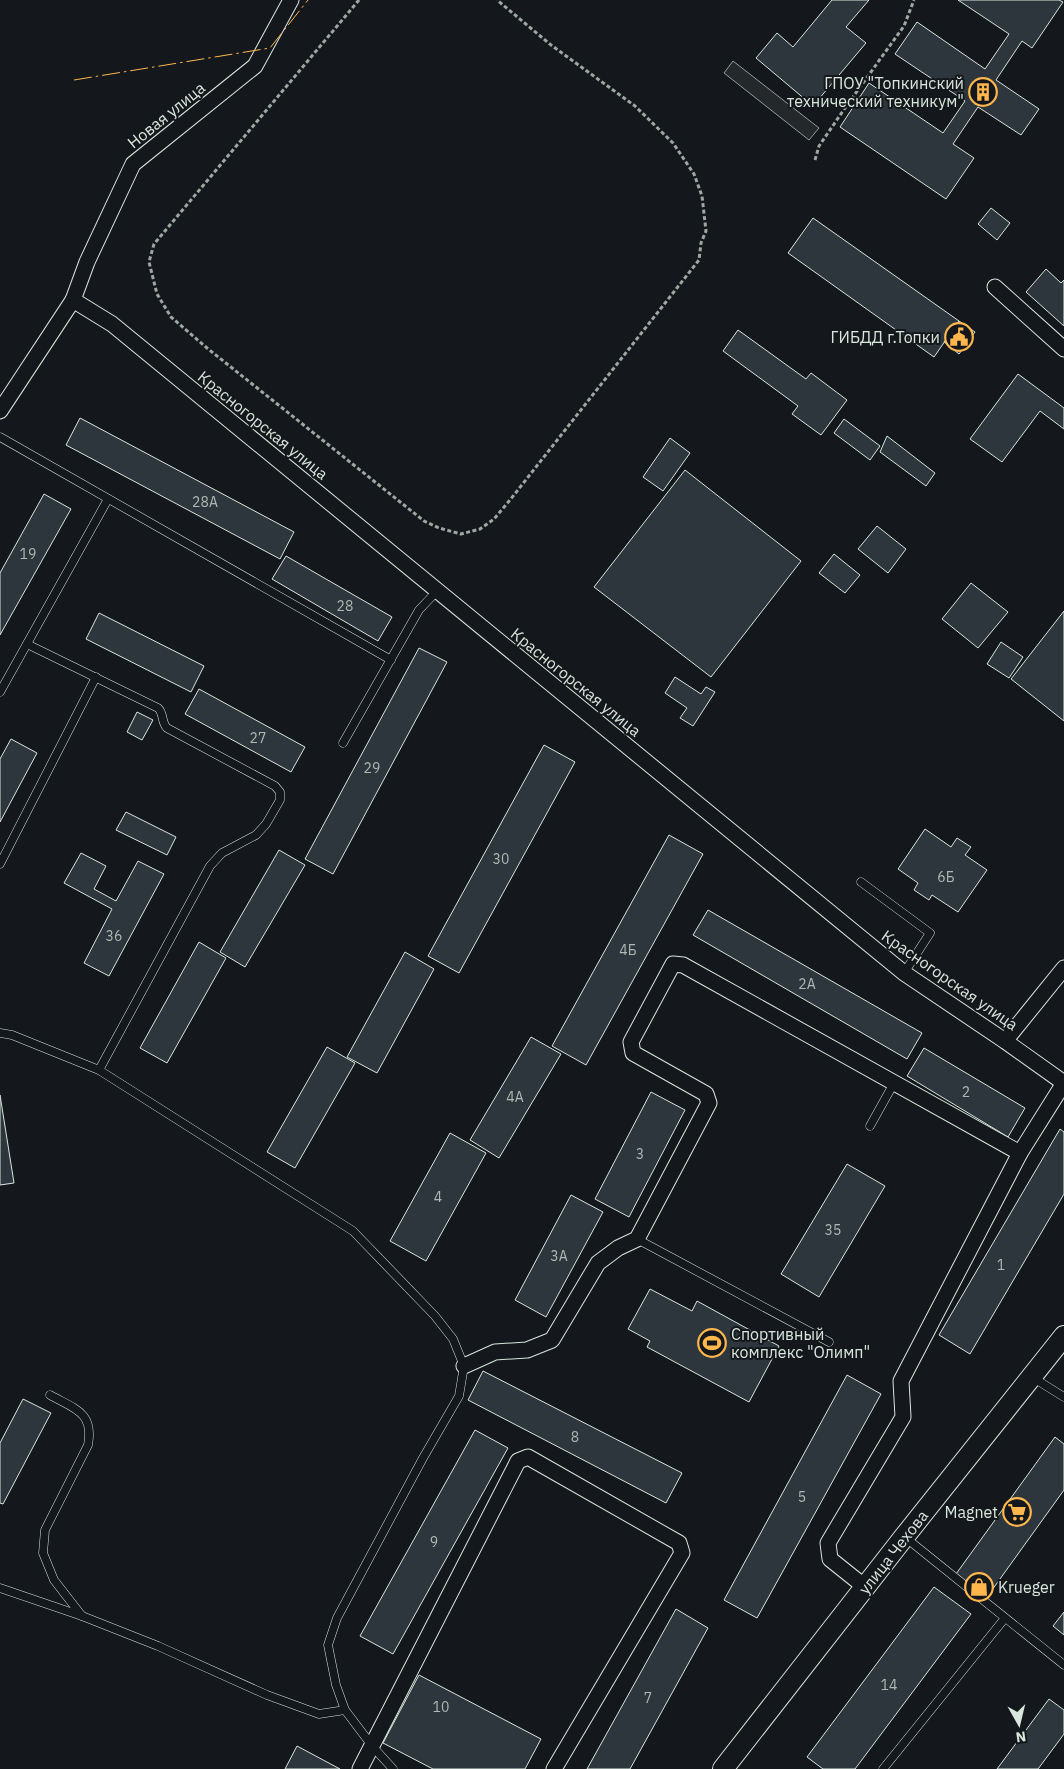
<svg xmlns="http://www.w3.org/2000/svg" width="1064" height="1769" viewBox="0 0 1064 1769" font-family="'IBM Plex Sans',sans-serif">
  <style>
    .parking { fill: #24282b; stroke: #939e99 }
    .building { fill: #2c363c; stroke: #d8e6dc }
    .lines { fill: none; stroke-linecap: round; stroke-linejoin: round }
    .lane-casing { stroke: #d8e6dc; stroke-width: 9 }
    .street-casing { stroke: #d8e6dc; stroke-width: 17 }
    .secondary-casing { stroke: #d8e6dc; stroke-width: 22 }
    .path { stroke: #9da8a2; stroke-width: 3; stroke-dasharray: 4 2.5; stroke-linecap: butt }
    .lane { stroke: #14181c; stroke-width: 8 }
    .street { stroke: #14181c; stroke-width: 15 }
    .secondary { stroke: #14181c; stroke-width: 20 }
    .power { stroke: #ffb74d; stroke-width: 1; stroke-dasharray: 18 4 2.5 4; stroke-linecap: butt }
    .labels { text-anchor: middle; stroke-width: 4; stroke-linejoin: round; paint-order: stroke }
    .number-label { font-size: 14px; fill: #adbab4 }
    .poi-label { font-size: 16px; fill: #d8e6dc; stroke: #14181c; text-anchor: end }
    .street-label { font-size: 16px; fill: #d8e6dc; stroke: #14181c }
  </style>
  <rect width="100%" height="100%" fill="#14181c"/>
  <path class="parking" d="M733 61 819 128 809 140 724 73Z"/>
  <g class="building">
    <path d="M832 0H869L846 27 866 43 813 106 756 58 777 33 793 47Z"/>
    <path d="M958 0H1059L1063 2 1032 48 1022 41 996 80 1039 109 1021 135 978 107 953 144 974 158 946 199 840 127 869 83 943 133 965 101 895 54 917 22 985 69 1009 34Z"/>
    <path d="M991 208 1010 223 997 240 978 224Z"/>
    <path d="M813 218 959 321 934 357 788 253Z"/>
    <path d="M1046 269 1061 283 1064 280V326L1026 292Z"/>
    <path d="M959 321 975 332 959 354 944 342Z"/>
    <path d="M738 330 806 379 811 373 847 400 821 435 792 414 798 406 723 351Z"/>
    <path d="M1018 374 1064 408V429L1040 411 1002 462 970 439Z"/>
    <path d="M80 418 294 532 280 559 66 445Z"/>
    <path d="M844 419 880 446 870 460 834 433Z"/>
    <path d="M887 436 935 473 926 486 880 452Z"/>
    <path d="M670 438 690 453 663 491 643 477Z"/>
    <path d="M685 470 801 561 711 677 594 587Z"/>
    <path d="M44 494 71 509 0 635V573Z"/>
    <path d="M877 526 906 549 888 573 858 549Z"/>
    <path d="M834 554 860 575 845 593 819 573Z"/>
    <path d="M286 556 392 617 378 641 272 579Z"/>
    <path d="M971 583 1008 612 978 648 942 619Z"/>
    <path d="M1064 611V721L1011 679Z"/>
    <path d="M99 613 204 666 191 692 86 639Z"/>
    <path d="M1001 642 1023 657 1009 678 987 664Z"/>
    <path d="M419 648 447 662 333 874 305 859Z"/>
    <path d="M675 677 701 694 706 687 715 692 693 726 680 718 687 708 665 693Z"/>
    <path d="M199 689 305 747 291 772 185 714Z"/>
    <path d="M137 712 153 720 142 740 127 732Z"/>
    <path d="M11 739 37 753 0 822V759Z"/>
    <path d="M544 745 575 762 459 973 428 956Z"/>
    <path d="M126 812 176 837 167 855 116 830Z"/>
    <path d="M925 829 951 847 957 838 971 847 965 855 987 870 958 912 932 895 929 900 914 890 918 883 898 869Z"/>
    <path d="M669 835 703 854 586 1065 552 1046Z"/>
    <path d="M279 850 305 865 245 967 220 952Z"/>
    <path d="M81 853 106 866 94 889 116 901 138 861 164 874 109 976 84 963 112 909 64 883Z"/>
    <path d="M708 910 922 1033 907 1059 693 935Z"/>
    <path d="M199 942 226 958 167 1063 140 1048Z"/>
    <path d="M405 952 434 969 377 1073 347 1057Z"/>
    <path d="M531 1037 561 1054 499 1158 470 1140Z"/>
    <path d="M327 1047 355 1063 295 1168 267 1152Z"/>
    <path d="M924 1048 1025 1108 1008 1137 907 1076Z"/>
    <path d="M651 1092 685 1110 629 1217 595 1199Z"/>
    <path d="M0 1095 14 1183 0 1185Z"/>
    <path d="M1060 1129 1064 1132V1194L970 1354 939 1335Z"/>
    <path d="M450 1133 486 1153 426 1261 390 1241Z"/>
    <path d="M847 1164 885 1186 819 1297 781 1274Z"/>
    <path d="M571 1195 603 1212 546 1317 515 1300Z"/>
    <path d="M650 1289 692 1311 697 1301 779 1346 749 1402 647 1347 650 1341 628 1329Z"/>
    <path d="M483 1371 682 1473 666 1503 468 1400Z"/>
    <path d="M847 1375 881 1394 757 1618 724 1600Z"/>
    <path d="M23 1399 51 1413 3 1504 0 1503V1443Z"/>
    <path d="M475 1430 508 1448 393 1654 360 1636Z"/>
    <path d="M1055 1437 1064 1444V1490L987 1597 956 1574Z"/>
    <path d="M934 1587 971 1614 855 1769H823L807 1757Z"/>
    <path d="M676 1609 708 1628 630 1769H587Z"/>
    <path d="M1064 1612V1635L1053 1626Z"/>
    <path d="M419 1675 541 1739 525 1769H433L383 1743Z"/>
    <path d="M1049 1699 1064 1710V1734L1038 1769H997Z"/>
    <path d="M297 1746 340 1769H285Z"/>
  </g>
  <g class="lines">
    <defs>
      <g id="lane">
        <path d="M0 437 391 660"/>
        <path d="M27 644 158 708C164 713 161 722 167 728L275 786 280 792V800L266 824 256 835 222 853 210 866 99 1070"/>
        <path d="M0 692 108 499"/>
        <path d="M343 743 419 610 437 591"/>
        <path d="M0 864 96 677"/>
        <path d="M861 882 930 933 904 973"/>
        <path d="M0 1033 12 1035 99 1070 353 1231 435 1316 453 1339 464 1366 459 1396 423 1458 337 1618 328 1645 336 1685 345 1710 373 1747 393 1769"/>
        <path d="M870 1126 894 1083"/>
        <path d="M637 1239 829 1342"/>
        <path d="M1032 1377 1064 1397"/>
        <path d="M50 1395C75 1409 94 1412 88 1445L45 1530 43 1553 54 1580 82 1616"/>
        <path d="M906 1538 1064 1665"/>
        <path d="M0 1588 82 1616 158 1646 267 1695 319 1714 345 1710"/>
        <path d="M883 1769 1005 1618"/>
      </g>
      <g id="street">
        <path d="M995 287 1064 349"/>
        <path d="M73 300 112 324 904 973 1005 1041 1064 1083"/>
        <path d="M0 411 73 300 87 262 133 164 255 66 291 0"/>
        <path d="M1005 1041 1064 968"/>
        <path d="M464 1366 495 1352 527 1350 552 1340 598 1263 618 1248 637 1239 709 1103 706 1094 633 1053 631 1042 673 964 683 965 1020 1153 1064 1083"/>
        <path d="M865 1587 830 1559 828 1543 903 1417 901 1381 1020 1153"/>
        <path d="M360 1769 518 1461 528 1457 679 1543 682 1553 554 1769"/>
      </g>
      <path id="secondary" d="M723 1769 904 1537 1064 1336"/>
    </defs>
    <use href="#lane" class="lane-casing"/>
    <use href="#street" class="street-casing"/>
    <use href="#secondary" class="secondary-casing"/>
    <g class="path">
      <path d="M359 0 154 244 149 262 157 294 171 317 207 348 424 521 439 528 461 534 480 529 494 519 510 500 699 260 701 243 706 231 702 196 694 174 673 143 635 106 551 45 497 0"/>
      <path d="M815 160 819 146 845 108 904 26 914 0"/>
    </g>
    <use href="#lane" class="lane"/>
    <use href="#street" class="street"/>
    <use href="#secondary" class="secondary"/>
    <path class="power" d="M74 80 270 48 308 0"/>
  </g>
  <defs>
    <symbol id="building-ring" viewBox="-11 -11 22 22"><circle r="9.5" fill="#14181c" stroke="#ffb74d" stroke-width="1.5"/><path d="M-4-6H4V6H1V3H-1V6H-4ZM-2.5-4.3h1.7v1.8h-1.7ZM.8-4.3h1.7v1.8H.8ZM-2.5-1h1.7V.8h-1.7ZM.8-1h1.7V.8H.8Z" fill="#ffb74d"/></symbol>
    <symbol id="civic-ring" viewBox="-11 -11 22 22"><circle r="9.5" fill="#14181c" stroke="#ffb74d" stroke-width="1.5"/><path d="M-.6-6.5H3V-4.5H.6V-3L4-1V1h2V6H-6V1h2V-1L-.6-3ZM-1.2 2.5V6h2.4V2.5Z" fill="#ffb74d"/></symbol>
    <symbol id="stadium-ring" viewBox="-11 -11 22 22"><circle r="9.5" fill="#14181c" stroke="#ffb74d" stroke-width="1.5"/><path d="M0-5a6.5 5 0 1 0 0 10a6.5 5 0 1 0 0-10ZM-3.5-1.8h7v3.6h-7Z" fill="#ffb74d"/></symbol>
    <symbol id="supermarket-ring" viewBox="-11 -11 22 22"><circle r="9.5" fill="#14181c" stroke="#ffb74d" stroke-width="1.5"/><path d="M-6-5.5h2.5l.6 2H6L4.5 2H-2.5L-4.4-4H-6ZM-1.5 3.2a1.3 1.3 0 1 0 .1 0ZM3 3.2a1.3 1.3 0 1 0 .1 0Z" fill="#ffb74d"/></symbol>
    <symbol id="shop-ring" viewBox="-11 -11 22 22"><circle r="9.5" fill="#14181c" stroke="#ffb74d" stroke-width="1.5"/><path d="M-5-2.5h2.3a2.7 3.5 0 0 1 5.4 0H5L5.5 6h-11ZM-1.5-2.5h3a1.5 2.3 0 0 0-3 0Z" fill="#ffb74d"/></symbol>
  </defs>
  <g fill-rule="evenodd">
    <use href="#building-ring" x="967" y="76" width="32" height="32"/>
    <use href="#civic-ring" x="943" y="321" width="32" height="32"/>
    <use href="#stadium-ring" x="696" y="1327" width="32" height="32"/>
    <use href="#supermarket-ring" x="1001" y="1496" width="32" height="32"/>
    <use href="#shop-ring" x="963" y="1571" width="32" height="32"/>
  </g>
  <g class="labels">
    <g class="number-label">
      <text x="205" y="507">28А</text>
      <text x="28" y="559">19</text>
      <text x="345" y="611">28</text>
      <text x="258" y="743">27</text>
      <text x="372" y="773">29</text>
      <text x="501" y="864">30</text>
      <text x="946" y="882">6Б</text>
      <text x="114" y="941">36</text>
      <text x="628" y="955">4Б</text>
      <text x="807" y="989">2А</text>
      <text x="966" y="1097">2</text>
      <text x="515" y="1102">4А</text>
      <text x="640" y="1159">3</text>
      <text x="438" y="1202">4</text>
      <text x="833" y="1235">35</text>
      <text x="559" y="1261">3А</text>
      <text x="1001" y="1270">1</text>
      <text x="575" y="1442">8</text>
      <text x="802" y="1502">5</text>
      <text x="434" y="1547">9</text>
      <text x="889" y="1690">14</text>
      <text x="648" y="1703">7</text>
      <text x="441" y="1712">10</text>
    </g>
    <g class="poi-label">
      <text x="964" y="89">ГПОУ "Топкинский<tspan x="964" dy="18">технический техникум"</tspan></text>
      <text x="940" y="343">ГИБДД г.Топки</text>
      <text x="731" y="1340" text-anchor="start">Спортивный<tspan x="731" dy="18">комплекс "Олимп"</tspan></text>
      <text x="998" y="1518">Magnet</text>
      <text x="998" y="1593" text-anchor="start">Krueger</text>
    </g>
    <g class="street-label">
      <text transform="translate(166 115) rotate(-39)" y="6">Новая улица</text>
      <text transform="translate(263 425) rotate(39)" y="6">Красногорская улица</text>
      <text transform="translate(576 682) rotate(39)" y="6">Красногорская улица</text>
      <text transform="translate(950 980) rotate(35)" y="6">Красногорская улица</text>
      <text transform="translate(893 1552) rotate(-52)" y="6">улица Чехова</text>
    </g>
  </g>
  <g transform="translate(1019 1724) rotate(172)" stroke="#14181c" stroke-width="4" paint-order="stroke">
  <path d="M0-4L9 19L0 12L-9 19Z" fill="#d8e6dc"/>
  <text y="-8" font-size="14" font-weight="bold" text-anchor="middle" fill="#d8e6dc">N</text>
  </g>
</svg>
